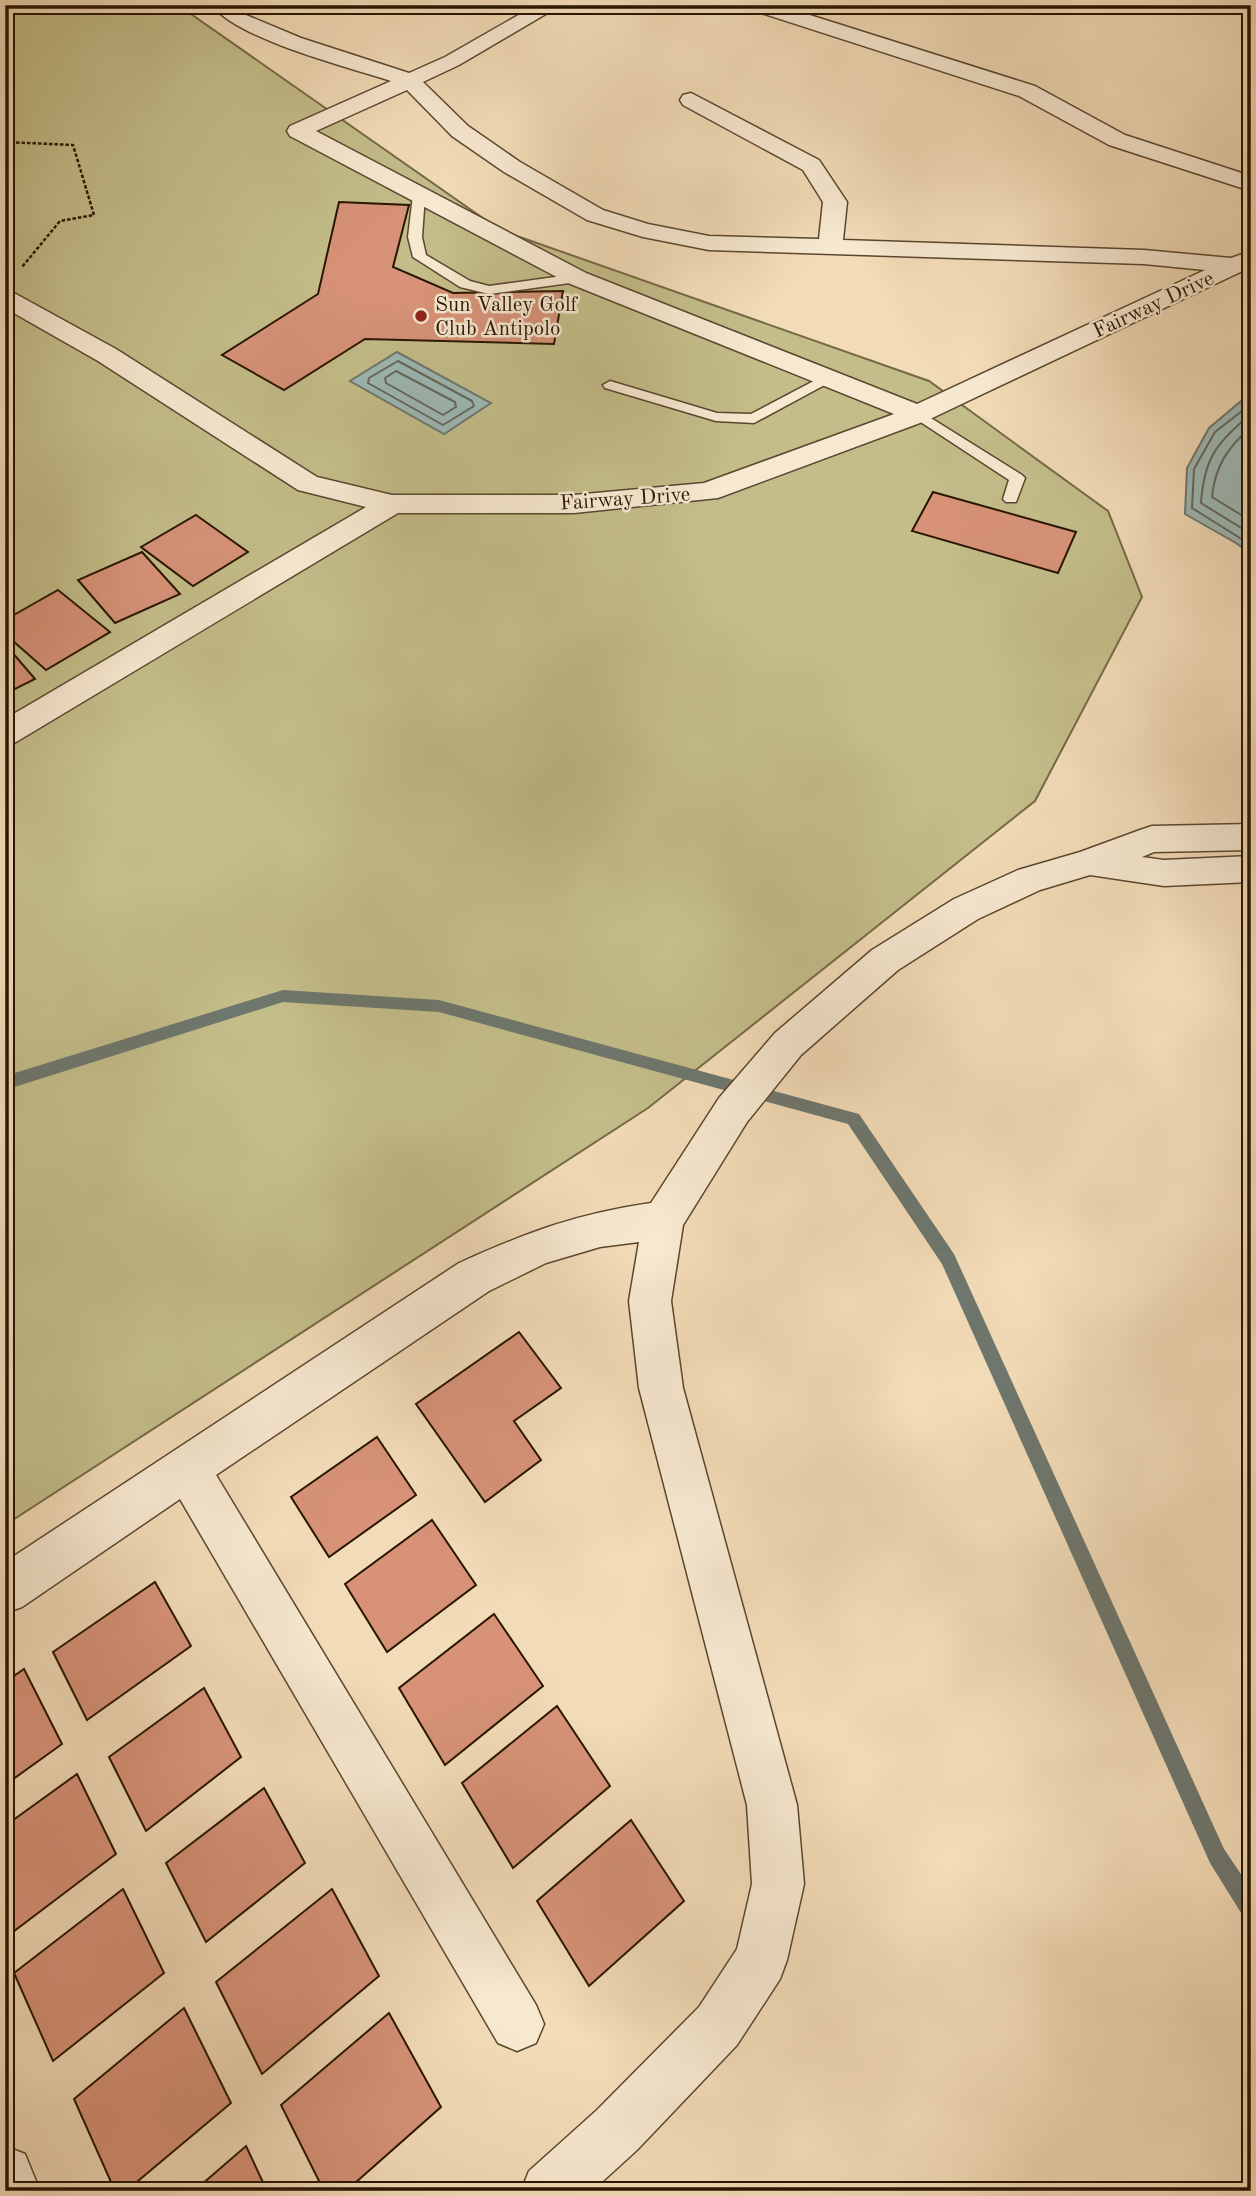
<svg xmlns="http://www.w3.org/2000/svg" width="1256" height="2196" viewBox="0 0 1256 2196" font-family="'Old Standard TT',serif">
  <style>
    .green { fill: #c3bd89; stroke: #766946; stroke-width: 2 }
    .water { fill: #9db9b6; stroke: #6e776e; stroke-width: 2 }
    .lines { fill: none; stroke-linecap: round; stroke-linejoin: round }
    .shore { stroke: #62675c; stroke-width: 2 }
    .stream { fill: #6e776e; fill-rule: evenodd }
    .building { fill: #d79278; stroke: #281502; stroke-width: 2 }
    .service-casing { stroke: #5a462f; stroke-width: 3 }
    .minor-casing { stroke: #5a462f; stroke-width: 3 }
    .path { stroke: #281502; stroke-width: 2.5; stroke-dasharray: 3.5 2; stroke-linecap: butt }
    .service { fill: #f7e8d0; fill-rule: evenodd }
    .minor { fill: #f7e8d0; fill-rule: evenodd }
    .poi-dot { fill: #8f2418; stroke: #f7e8d0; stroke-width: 2.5 }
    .labels { text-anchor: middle; stroke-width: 5; stroke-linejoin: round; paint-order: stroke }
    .far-poi-label { font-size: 21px; fill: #281502; stroke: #f7e8d0; text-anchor: start }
    .far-street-label { font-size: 21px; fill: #281502; stroke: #f7e8d0 }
  </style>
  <rect width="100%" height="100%" fill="#f2dbb7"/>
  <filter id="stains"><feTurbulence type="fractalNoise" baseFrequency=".00286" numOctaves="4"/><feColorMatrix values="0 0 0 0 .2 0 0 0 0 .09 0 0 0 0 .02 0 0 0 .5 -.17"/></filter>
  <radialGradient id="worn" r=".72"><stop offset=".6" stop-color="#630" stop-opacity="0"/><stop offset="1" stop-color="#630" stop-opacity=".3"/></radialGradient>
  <path class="green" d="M5 5H178L500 230 929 381 1108 511 1142 597 1035 801 648 1108 5 1525Z"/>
  <g class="water">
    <path d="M397 352 491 403 444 434 350 381Z"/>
    <path d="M1247 396 1251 397V554L1236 543 1185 514 1187 468 1209 428Z"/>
  </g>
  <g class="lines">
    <g class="shore">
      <path d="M398 361 472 401 474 406 443 425 368 383 369 378Z"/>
      <path d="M396 371 455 402 456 407 443 415 386 383 385 378Z"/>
      <path d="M1251 404 1215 432 1194 469 1192 508 1251 545"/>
      <path d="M1251 414C1217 442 1204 458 1201 503L1251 534"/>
      <path d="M1251 427C1228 447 1215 466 1212 497L1251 521"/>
    </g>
    <path class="stream" d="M283 990 439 1000 859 1114 954 1254 1224 1849 1251 1889V1919L1243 1916 1210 1863 942 1264 848 1124 439 1012 283 1002 5 1090V1076Z"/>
  </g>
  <g class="building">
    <path d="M339 202 409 205 393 267 453 293 563 291 554 344 365 339 284 390 222 355 318 294Z"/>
    <path d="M933 492 1076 532 1058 573 912 531Z"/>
    <path d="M196 515 248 552 193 586 141 547Z"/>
    <path d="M142 552 180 594 115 623 78 580Z"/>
    <path d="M58 590 110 632 46 670 5 634V620Z"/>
    <path d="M5 644 35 679 5 694Z"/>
    <path d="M519 1332 561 1388 514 1421 541 1460 485 1502 416 1404Z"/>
    <path d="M377 1437 416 1495 329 1557 291 1497Z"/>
    <path d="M432 1520 476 1585 387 1652 345 1584Z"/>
    <path d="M155 1582 191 1646 87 1720 53 1652Z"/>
    <path d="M494 1614 543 1686 445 1765 399 1688Z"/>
    <path d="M24 1669 62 1744 5 1785V1682Z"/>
    <path d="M204 1688 241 1757 146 1831 109 1757Z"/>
    <path d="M557 1706 610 1786 513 1868 462 1783Z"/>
    <path d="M77 1774 116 1854 5 1938V1826Z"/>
    <path d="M264 1788 305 1863 206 1942 166 1863Z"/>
    <path d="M631 1820 684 1901 589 1986 537 1901Z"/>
    <path d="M123 1889 164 1973 53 2061 14 1973Z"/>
    <path d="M332 1889 379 1976 262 2074 216 1982Z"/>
    <path d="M184 2008 231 2103 126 2191H115L74 2099Z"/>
    <path d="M389 2013 441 2107 346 2191H324L281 2105Z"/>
    <path d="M246 2146 267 2191H194Z"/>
  </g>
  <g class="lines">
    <defs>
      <g id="service">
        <path d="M419 191 425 195 422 237 426 255 470 281 489 286 577 274 584 278 577 282 489 294 460 287 413 257 408 237 413 195Z"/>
        <path d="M827 374 834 378 832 381 754 423 716 421 605 388 603 385 610 381 717 413 751 414Z"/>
        <path d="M918 410 1022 475 1025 478 1016 502H1006L1003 499 1009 480 913 417 911 414 913 411Z"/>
      </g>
      <g id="minor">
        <path d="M212 5H235L246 15 301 38 409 73 445 57 536 5H561L459 65 423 82 468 126 520 162 603 210 648 224 709 236 819 239 823 202 803 170 683 105 680 100 683 95 691 93 819 160 847 202 843 240 1144 250 1231 258 1251 251V267L928 420 718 498 574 513H398L16 742 5 746V719L366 507 298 490 98 361 5 308V291L14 293 116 349 317 477 392 495H574L704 483 894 414 568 283 290 136 287 131 290 126 391 81C348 67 237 39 212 5ZM407 90 452 136 504 172 587 220 643 237 709 250 1144 264 1205 270 917 404 586 273 316 131Z"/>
        <path d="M746 5H778L1035 86 1125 135 1251 176V191L1109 145 1019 96 749 9Z"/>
        <path d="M1251 824V850L1154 852 1142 857 1164 860 1251 856V882L1164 886 1090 875 1040 890 978 919 898 970 801 1055 747 1122 683 1225 671 1301 683 1388 797 1805 804 1884 787 1960 780 1979 737 2045 637 2150 592 2191H521L529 2171 597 2110 699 2007 737 1949 752 1884 747 1805 639 1388 629 1301 639 1242 600 1247 546 1263 489 1291 216 1475 536 2005 544 2024 536 2043 517 2051 498 2043 180 1499 22 1607 5 1613V1562L459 1263C528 1232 576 1214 651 1203L719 1098 775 1033 872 950 954 899 1018 870 1080 852 1140 830 1152 826Z"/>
        <path d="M5 2146 25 2154 40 2191H5Z"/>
      </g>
    </defs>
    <use href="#service" class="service-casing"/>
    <use href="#minor" class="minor-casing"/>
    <path class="path" d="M5 142 73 145 94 215 60 221 22 267"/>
    <use href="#service" class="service"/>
    <use href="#minor" class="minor"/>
  </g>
  <circle class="poi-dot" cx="421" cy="316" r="7"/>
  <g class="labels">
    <g class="far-poi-label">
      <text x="435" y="311">Sun Valley Golf<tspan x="435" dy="24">Club Antipolo</tspan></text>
    </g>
    <g class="far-street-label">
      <text transform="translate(1153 304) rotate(-25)" y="7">Fairway Drive</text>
      <text transform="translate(625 498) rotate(-4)" y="7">Fairway Drive</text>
    </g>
  </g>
  <rect width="1256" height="2196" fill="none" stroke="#f2dbb7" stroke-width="28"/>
  <rect x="7" y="7" width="1242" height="2182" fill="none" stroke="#281502" stroke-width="3.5"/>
  <rect x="14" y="14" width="1228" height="2168" fill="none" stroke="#281502" stroke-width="2"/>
  <rect width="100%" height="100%" filter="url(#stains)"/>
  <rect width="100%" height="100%" fill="url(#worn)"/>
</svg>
